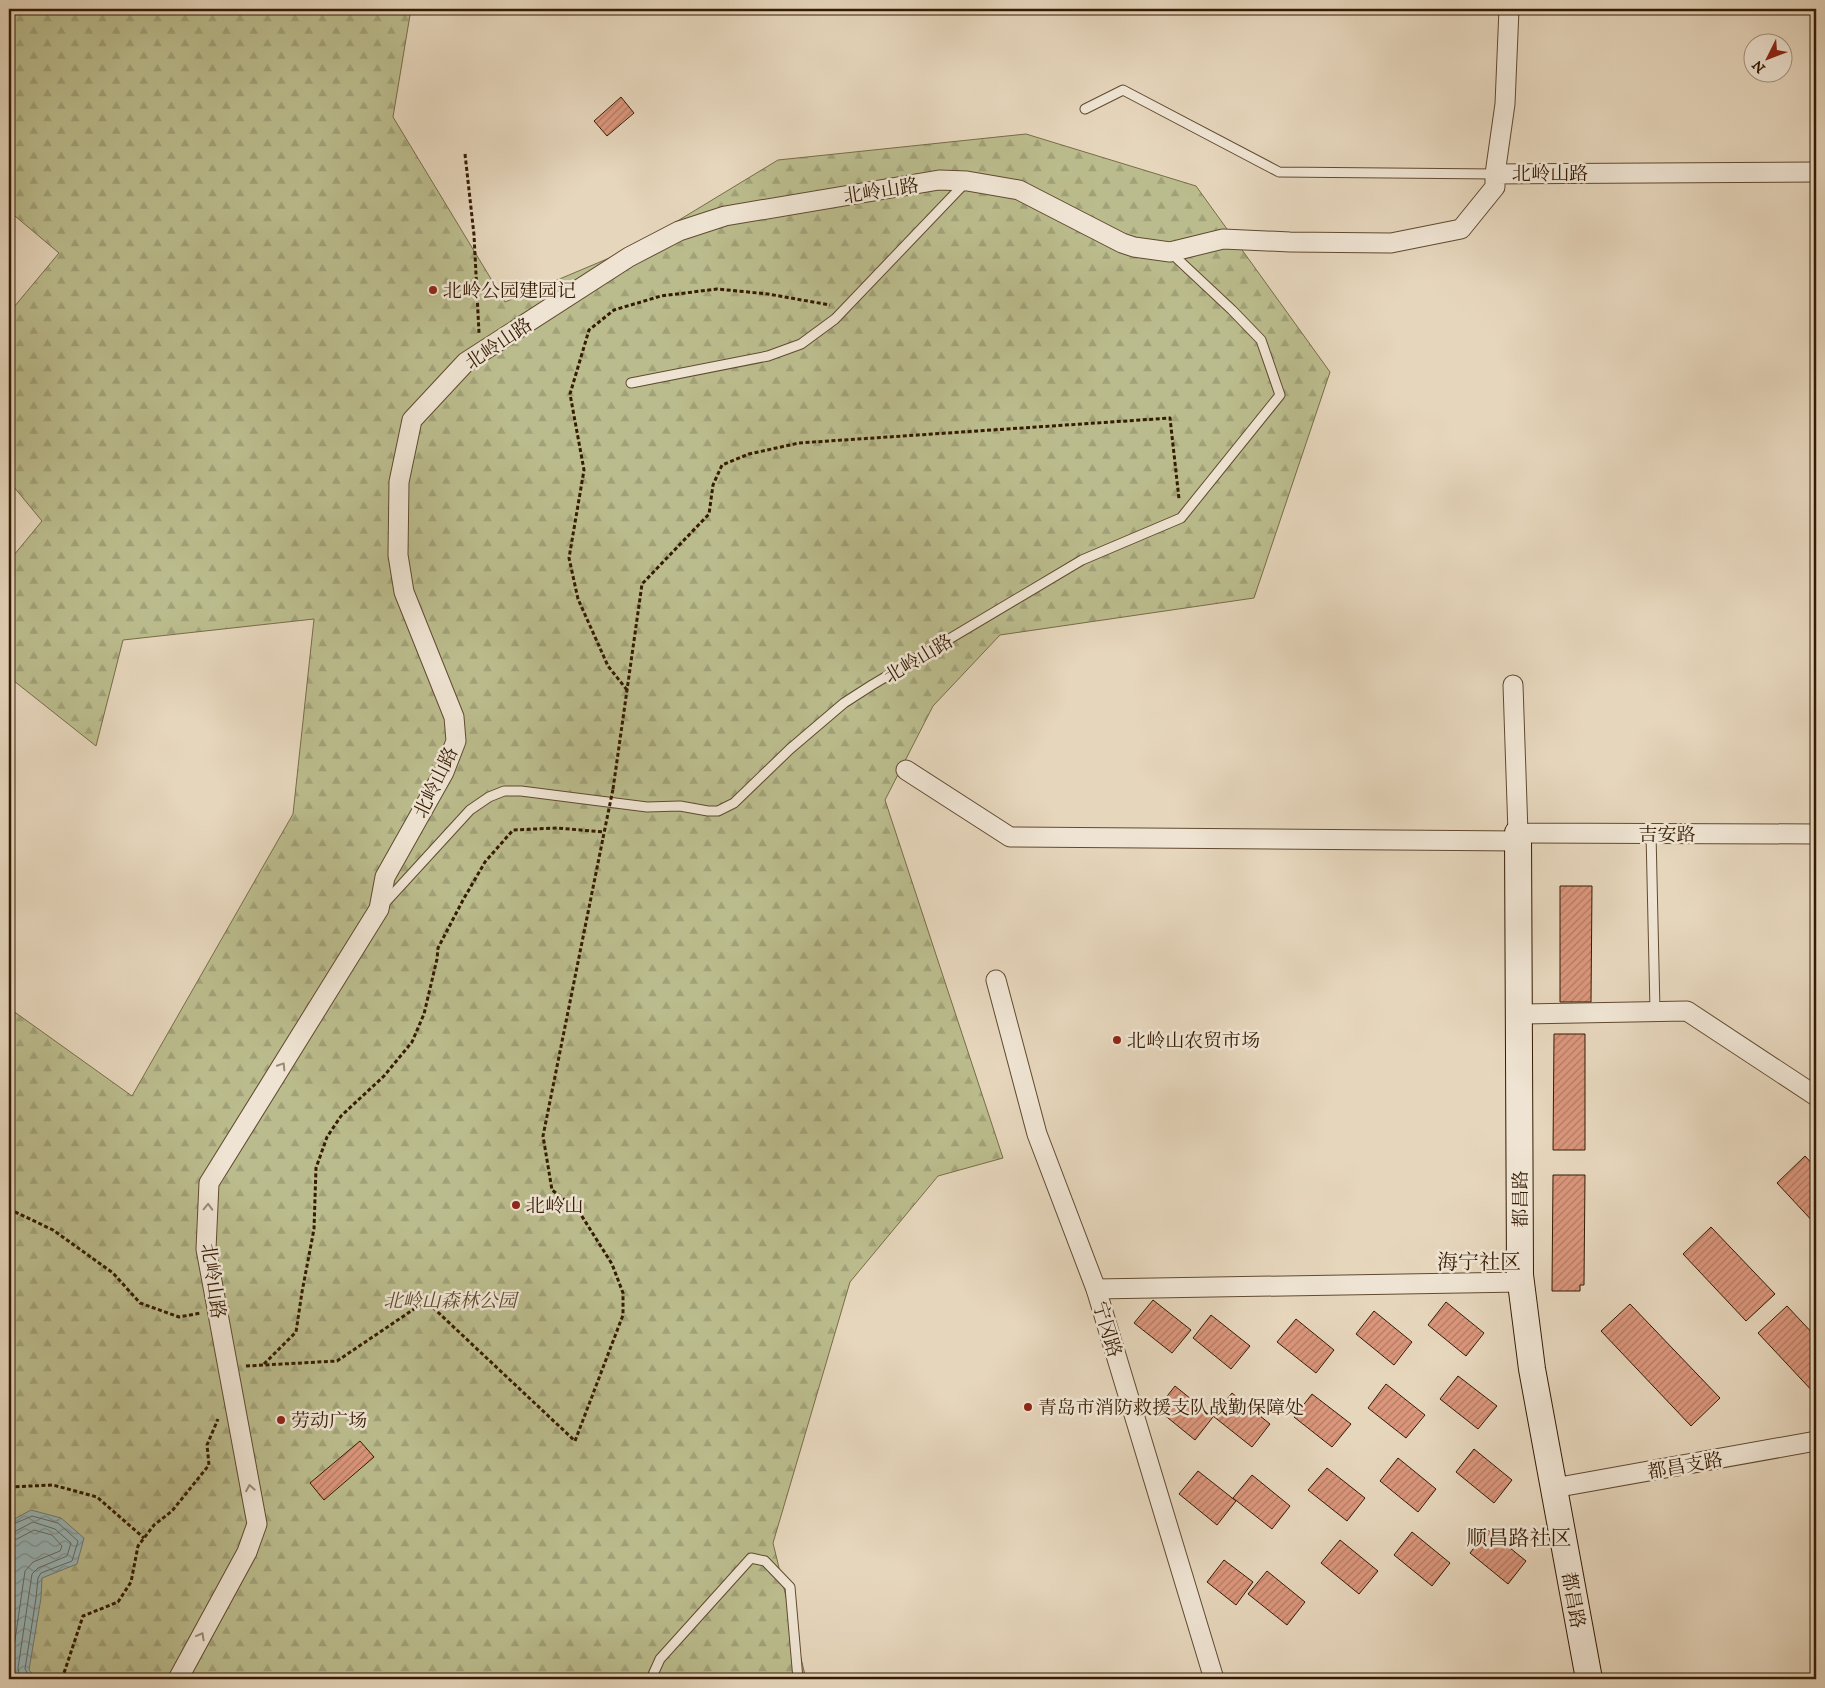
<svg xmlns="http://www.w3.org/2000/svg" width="1825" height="1688" viewBox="0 0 1825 1688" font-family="'IM FELL DW Pica','Noto Serif SC',serif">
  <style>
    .forest { fill: url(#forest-firs); stroke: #786c48 }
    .water { fill: url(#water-waves); stroke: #717970 }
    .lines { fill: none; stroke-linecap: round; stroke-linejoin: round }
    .shore { stroke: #67695e; stroke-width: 1 }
    .building { fill: url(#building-hatch); stroke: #351b02 }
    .lane-casing { stroke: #614a30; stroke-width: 11 }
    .street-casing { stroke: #614a30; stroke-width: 21 }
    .secondary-casing { stroke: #351b02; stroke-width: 28 }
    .path { stroke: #351b02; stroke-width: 3; stroke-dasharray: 4 2.5; stroke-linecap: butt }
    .lane { stroke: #efe4d3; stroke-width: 9 }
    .street { stroke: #efe4d3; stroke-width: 19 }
    .secondary { stroke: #efe4d3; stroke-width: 26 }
    .path-bridge { stroke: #351b02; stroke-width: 3; stroke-dasharray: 4 2.5; stroke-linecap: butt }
    .oneway { stroke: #9b8a75 }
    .poi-dot { fill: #8f2418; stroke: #efe4d3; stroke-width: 2 }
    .labels { text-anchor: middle; stroke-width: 5; stroke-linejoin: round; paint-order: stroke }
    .street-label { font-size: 19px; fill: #351b02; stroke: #efe4d3 }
    .poi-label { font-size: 19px; fill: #351b02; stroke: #efe4d3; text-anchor: start }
    .park-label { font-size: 19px; font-style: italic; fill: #5d4b2c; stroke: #efe4d3 }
    .quarter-label { font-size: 21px; fill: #351b02; stroke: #efe4d3 }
  </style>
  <defs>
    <pattern id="forest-firs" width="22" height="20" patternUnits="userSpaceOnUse" patternTransform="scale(1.25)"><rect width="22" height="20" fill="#bbbc8d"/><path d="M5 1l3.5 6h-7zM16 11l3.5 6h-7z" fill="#a1a178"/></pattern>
    <pattern id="water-waves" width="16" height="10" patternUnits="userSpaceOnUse" patternTransform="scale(1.25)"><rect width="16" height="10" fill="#99b7ba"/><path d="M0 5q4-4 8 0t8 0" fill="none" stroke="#7e9495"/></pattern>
    <pattern id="building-hatch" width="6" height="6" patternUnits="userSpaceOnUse" patternTransform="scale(1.25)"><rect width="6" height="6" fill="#db967c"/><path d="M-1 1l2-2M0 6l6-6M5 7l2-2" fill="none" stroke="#b27a63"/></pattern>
  </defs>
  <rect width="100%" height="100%" fill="#e6d6bc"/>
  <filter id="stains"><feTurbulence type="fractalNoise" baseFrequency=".004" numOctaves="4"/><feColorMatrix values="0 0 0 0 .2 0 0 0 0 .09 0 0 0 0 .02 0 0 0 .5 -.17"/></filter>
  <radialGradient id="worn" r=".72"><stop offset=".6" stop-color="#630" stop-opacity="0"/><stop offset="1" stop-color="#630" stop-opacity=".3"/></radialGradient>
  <path class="forest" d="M9 9H411L393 117 505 302 633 248 778 160 1026 134 1196 186 1330 372 1254 598 1000 635 933 706 885 800 1003 1158 938 1176 850 1282 773 1543 806 1679H9V1008L132 1096 293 814 314 619 123 640 96 746 9 677V561L42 521 9 481V313L59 253 9 211Z"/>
  <path class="water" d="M31 1510 61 1518 84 1538 77 1564 42 1578 41 1598 29 1670 37 1679H9V1522Z"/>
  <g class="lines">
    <g class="shore">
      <path d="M9 1526 32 1516 58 1523 78 1541 72 1561 41 1573 38 1578 36 1598 25 1669 31 1679"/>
      <path d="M9 1532H14L33 1522 55 1529 71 1543 67 1556 38 1568 32 1574 18 1668 19 1674 22 1679"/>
      <path d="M9 1540 17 1539 34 1530 52 1535 62 1546 60 1551 33 1562 25 1571 11 1668 13 1679"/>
    </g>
  </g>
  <g class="building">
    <path d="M621 97 634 113 607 136 594 121Z"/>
    <path d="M1560 886H1592L1591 1002H1560Z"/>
    <path d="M1554 1034H1585V1150H1553Z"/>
    <path d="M1805 1156 1816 1168V1225L1777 1183Z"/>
    <path d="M1553 1175H1585L1584 1285H1580V1291H1552Z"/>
    <path d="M1711 1227 1775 1294 1746 1321 1683 1254Z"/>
    <path d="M1153 1300 1191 1330 1172 1353 1134 1323Z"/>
    <path d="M1446 1302 1484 1333 1466 1356 1428 1325Z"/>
    <path d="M1630 1304 1720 1398 1691 1426 1601 1331Z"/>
    <path d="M1787 1306 1816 1337V1395L1758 1333Z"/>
    <path d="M1374 1311 1412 1342 1394 1365 1356 1334Z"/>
    <path d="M1211 1315 1250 1346 1231 1369 1193 1338Z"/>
    <path d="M1296 1319 1334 1350 1316 1373 1277 1342Z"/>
    <path d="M1458 1376 1497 1406 1478 1429 1440 1399Z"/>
    <path d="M1386 1384 1425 1415 1406 1438 1368 1408Z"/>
    <path d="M1175 1386 1213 1417 1195 1440 1157 1409Z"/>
    <path d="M1232 1393 1270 1424 1252 1447 1213 1416Z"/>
    <path d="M1312 1394 1351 1424 1332 1447 1294 1417Z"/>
    <path d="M360 1441 374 1457 324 1500 310 1483Z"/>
    <path d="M1474 1449 1512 1480 1494 1503 1456 1472Z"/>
    <path d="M1398 1458 1436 1489 1418 1512 1380 1481Z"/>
    <path d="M1327 1468 1365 1498 1347 1521 1308 1490Z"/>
    <path d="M1198 1471 1236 1501 1217 1525 1179 1494Z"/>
    <path d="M1252 1475 1290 1506 1272 1529 1233 1498Z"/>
    <path d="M1488 1530 1526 1561 1508 1584 1470 1553Z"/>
    <path d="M1412 1532 1450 1563 1432 1586 1394 1555Z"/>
    <path d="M1340 1540 1378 1571 1359 1594 1321 1563Z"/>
    <path d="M1224 1560 1253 1582 1236 1605 1207 1582Z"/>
    <path d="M1267 1571 1305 1602 1287 1625 1248 1594Z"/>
  </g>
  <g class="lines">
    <defs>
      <g id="lane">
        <path d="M1085 109 1123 90 1279 172 1495 174"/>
        <path d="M631 383 768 356 801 344 835 319 967 181"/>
        <path d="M1651 833 1655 1011"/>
        <path d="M383 905 470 810 489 797 504 791H521L647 807 680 806 708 811H718L734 803 790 749 844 703 872 685 1082 560 1181 518 1280 395 1261 340 1232 310 1170 252"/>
        <path d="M651 1679 660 1659 751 1558 765 1561 790 1587 798 1679"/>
      </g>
      <g id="street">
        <path d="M1495 174 1505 104 1509 9"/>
        <path d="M1513 685 1518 833 1816 834"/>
        <path d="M906 770 1010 837 1518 841"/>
        <path d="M996 980 1037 1134 1096 1289 1214 1679"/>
        <path d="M1519 1014 1687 1011 1816 1096"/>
        <path d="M1096 1289 1521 1282"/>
        <path d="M1554 1488 1816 1441"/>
        <path d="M178 1679 247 1552 257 1524 206 1249 209 1183 379 909 385 877 444 772 456 741 454 717 404 592 398 555 399 482 412 420 466 362 629 257 679 231 725 216 939 180 967 181 1019 190 1122 243 1134 247 1170 252 1223 239 1290 242 1391 243 1461 229 1495 187V174L1816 172"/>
      </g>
      <path id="secondary" d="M1518 833 1520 1275 1532 1369 1589 1679"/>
    </defs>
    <use href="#lane" class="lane-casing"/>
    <use href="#street" class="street-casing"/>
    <use href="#secondary" class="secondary-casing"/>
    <g class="path">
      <path d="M465 154 474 235 479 333"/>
      <path d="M627 690 608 666 578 599 569 558 584 470 570 394 589 330 614 310 661 296 717 289 768 294 830 305"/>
      <path d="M613 789 642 584 709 514 713 485 722 465 749 454 799 443 1170 418 1179 499"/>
      <path d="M9 1209 53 1230 113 1273 140 1303 179 1317 201 1313"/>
      <path d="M264 1364 296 1332 302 1292 314 1229 316 1168 327 1137 341 1116 384 1076 412 1042 424 1014 437 959 438 948 463 900 485 862 513 830 557 828 604 832"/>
      <path d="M246 1366 337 1361 426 1301 575 1441 623 1315V1293L612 1264 578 1210 552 1190 543 1136 603 838"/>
      <path d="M9 1487 53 1485 97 1497 144 1538"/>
      <path d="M62 1679 83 1616 118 1602 131 1582 138 1546 154 1525 172 1511 209 1465 207 1445 218 1419"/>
    </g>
    <use href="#lane" class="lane"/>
    <use href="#street" class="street"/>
    <use href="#secondary" class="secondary"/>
    <path class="path-bridge" d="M603 838 613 789"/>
  </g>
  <defs><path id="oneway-chevron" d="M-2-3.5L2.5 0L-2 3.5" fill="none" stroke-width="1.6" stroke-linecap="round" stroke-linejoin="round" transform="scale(1.25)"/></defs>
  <g class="oneway">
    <use href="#oneway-chevron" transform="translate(282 1066) rotate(-58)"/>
    <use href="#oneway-chevron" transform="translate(208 1207) rotate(-88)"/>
    <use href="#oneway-chevron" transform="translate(250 1488) rotate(-100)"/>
    <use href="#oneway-chevron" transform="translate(201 1636) rotate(-61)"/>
  </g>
  <g class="poi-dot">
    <circle cx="433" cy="290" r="5"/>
    <circle cx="1117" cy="1040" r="5"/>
    <circle cx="516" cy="1205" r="5"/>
    <circle cx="1028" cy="1407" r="5"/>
    <circle cx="281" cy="1420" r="5"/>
  </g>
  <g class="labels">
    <g class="street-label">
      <text x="1550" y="180">北岭山路</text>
      <text transform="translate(881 190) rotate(-9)" y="7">北岭山路</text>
      <text transform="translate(498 343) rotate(-34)" y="7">北岭山路</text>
      <text transform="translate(918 658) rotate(-31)" y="7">北岭山路</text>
      <text transform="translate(435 782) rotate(-64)" y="7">北岭山路</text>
      <text x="1667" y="841">吉安路</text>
      <text transform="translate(1520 1199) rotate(-90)" y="7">都昌路</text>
      <text transform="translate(214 1281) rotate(82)" y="7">北岭山路</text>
      <text transform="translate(1108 1329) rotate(73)" y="7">宁冈路</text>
      <text transform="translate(1685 1465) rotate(-10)" y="7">都昌支路</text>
      <text transform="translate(1574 1600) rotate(80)" y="7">都昌路</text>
    </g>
    <g class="poi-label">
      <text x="443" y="297">北岭公园建园记</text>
      <text x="1127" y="1047">北岭山农贸市场</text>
      <text x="526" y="1212">北岭山</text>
      <text x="1038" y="1414">青岛市消防救援支队战勤保障处</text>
      <text x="291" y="1427">劳动广场</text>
    </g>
    <g class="park-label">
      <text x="450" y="1307">北岭山森林公园</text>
    </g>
    <g class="quarter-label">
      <text x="1479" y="1269">海宁社区</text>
      <text x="1519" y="1545">顺昌路社区</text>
    </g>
  </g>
  <rect width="1825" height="1688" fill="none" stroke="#e6d6bc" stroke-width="30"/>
  <rect x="10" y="10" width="1805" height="1668" fill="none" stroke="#351b02" stroke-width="2.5"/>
  <rect x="15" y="15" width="1795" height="1658" fill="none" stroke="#351b02"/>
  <g transform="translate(1768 58) rotate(228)"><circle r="24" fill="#efe4d3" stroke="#a5947f"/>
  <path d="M0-4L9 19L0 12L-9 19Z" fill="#8f2418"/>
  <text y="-8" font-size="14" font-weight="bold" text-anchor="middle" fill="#351b02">N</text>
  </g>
  <rect width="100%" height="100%" filter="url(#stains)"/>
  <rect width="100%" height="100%" fill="url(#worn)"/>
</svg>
